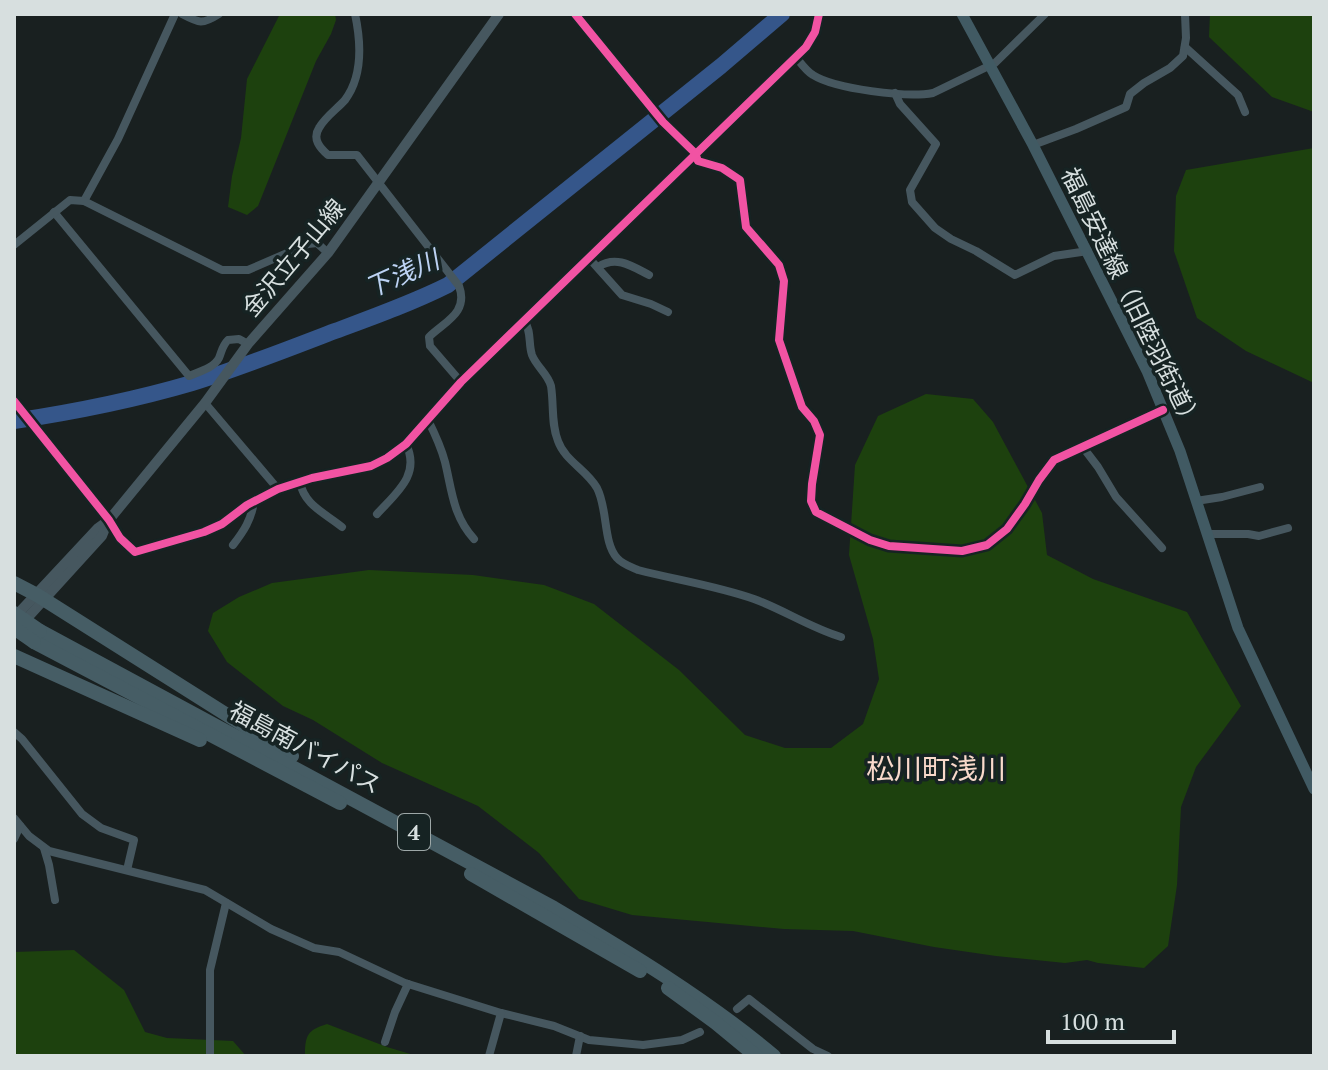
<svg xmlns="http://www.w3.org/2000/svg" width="1328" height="1070" viewBox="0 0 1328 1070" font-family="'PT Serif','Noto Sans JP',serif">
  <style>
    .green { fill: #1d410e }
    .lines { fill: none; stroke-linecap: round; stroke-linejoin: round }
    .river { stroke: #35568a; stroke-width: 16 }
    .minor { stroke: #46575f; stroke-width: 8 }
    .tertiary { stroke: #46575f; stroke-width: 10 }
    .secondary { stroke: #415a63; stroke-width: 11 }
    .trunk { stroke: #465d65; stroke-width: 14 }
    .trunk-bridge { stroke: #465d65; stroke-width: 14 }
    .cycleway-casing { stroke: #162323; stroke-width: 13 }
    .cycleway { stroke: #f153a3; stroke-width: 8 }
    .labels { text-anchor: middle; stroke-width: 7; stroke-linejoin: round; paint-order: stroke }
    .shield { fill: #162323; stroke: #9da7a7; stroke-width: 2 }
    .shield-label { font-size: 22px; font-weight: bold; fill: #d7dfdf }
    .street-label { font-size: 24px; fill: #d7dfdf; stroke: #162323 }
    .water-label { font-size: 26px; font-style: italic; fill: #bcd2f3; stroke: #162323 }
    .quarter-label { font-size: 28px; fill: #f9dacb; stroke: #162323 }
  </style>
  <rect width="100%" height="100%" fill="#192020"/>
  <g class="green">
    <path d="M280 14H335L336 20 331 34 316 61 258 206 247 215 228 207 232 176 241 138 247 79Z"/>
    <path d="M1210 14H1314V112L1272 97 1209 37Z"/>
    <path d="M1314 148V383L1246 351 1197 318 1174 251 1176 196 1186 170Z"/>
    <path d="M926 394 973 399 993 422 1042 513 1047 555 1093 579 1187 612 1241 706 1196 767 1181 807 1177 885 1168 946 1144 968 1098 963 1087 960 1065 963 996 956 934 947 853 931 784 929 632 915 579 899 539 853 478 806 382 763 313 720 283 706 227 662 208 631 213 613 239 597 272 583 369 570 473 575 544 585 594 604 679 670 745 735 785 748H831L863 724 879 679 873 639 849 555 855 465 878 416Z"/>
    <path d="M74 950 124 990 145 1032 167 1038 233 1041 246 1056H14V952Z"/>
    <path d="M327 1024 387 1047 417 1056H305C305 1036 307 1030 327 1024Z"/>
  </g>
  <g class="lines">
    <path class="river" d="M14 421C74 412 134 400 192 383 240 368 288 349 335 331 373 317 412 303 448 285L721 66 782 14"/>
    <g class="minor">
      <path d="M182 14C199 23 202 25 219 14"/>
      <path d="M355 14C361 42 363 76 345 100 337 109 325 117 319 128 312 139 320 148 328 155H357L459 286C469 313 444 322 429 337L430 346 461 382"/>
      <path d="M575 14 663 122 695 153 698 161 722 168 740 180 746 227 779 265 784 281 779 340 802 407 814 421 820 435 812 484 811 501 816 512 870 540 889 546 962 551 987 545 1007 529 1025 504 1039 480 1054 460 1163 410"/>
      <path d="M1185 47 1238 95 1245 112"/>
      <path d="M795 56C800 62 806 71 813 75 835 89 907 98 933 93L995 63 1045 14"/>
      <path d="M895 93 900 104 936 144 910 190 912 202 935 228 951 239 976 251 1015 275 1054 256 1088 251"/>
      <path d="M1033 145 1076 129 1126 107 1130 94 1144 83 1170 68 1183 56 1186 38 1185 14"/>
      <path d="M84 201 118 139 175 14"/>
      <path d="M54 212 189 376C198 372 214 368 219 358 222 351 222 346 228 340L239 339 248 344"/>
      <path d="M14 245 70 200 84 201 222 270H248L308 244 317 243 328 253"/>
      <path d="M588 257 622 295 651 304 668 312"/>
      <path d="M598 267C616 255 632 266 649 275"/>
      <path d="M524 320C532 332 528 343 532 355 536 366 548 374 551 386 554 405 551 424 558 441 565 461 587 470 597 488 608 509 603 543 617 558 622 564 631 567 638 570 677 580 717 586 754 599 784 610 811 628 841 637"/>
      <path d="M14 401 109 520 120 538 135 552 204 532 222 524 247 505 278 489 312 478 371 466 387 458 406 444 461 382 806 47 815 32 819 14"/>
      <path d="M205 403 278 489"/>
      <path d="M428 420C435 434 441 447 445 462 452 491 453 516 474 539"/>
      <path d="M1082 446 1098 467 1116 497 1162 548"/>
      <path d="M300 482C304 505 325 513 342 527"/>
      <path d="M1196 501 1222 497 1260 487"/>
      <path d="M377 514C396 493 421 475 406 444"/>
      <path d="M1207 534H1248L1259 536 1288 528"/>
      <path d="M233 545C244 531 251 520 254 502"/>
      <path d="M14 732 22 739 82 814 101 828 134 840 127 870"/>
      <path d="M14 818 29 836 49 851 205 890 271 929 314 948 339 952 405 983 501 1013 554 1026 589 1040 643 1045 682 1040 700 1032"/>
      <path d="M14 839 20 826"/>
      <path d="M44 848 49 865 55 900"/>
      <path d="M737 1009 749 999 813 1049 828 1056"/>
      <path d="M385 1042 395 1012 408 984"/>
      <path d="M210 1056V970L226 903"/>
      <path d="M489 1056 501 1013"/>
      <path d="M576 1056 580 1036"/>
    </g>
    <g class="tertiary">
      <path d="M14 618 98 528 109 520 205 403 248 344 328 253 499 14"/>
      <path d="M21 625 102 536 108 521"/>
    </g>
    <path class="secondary" d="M962 14 1033 145 1147 371 1180 451 1238 628 1314 789"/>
    <g class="trunk">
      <path d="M14 583 37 595 292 756"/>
      <path d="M40 631 554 908C630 953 706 999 774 1056"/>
      <path d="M34 642 340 803"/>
      <path d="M14 656 200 740"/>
      <path d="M471 874 640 971"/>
      <path d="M668 988 716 1023 756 1056"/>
    </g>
    <g class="trunk-bridge">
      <path d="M14 613 40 631"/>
      <path d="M14 628 34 642"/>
    </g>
    <defs>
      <g id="cycleway">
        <path d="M575 14 663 122 695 153 698 161 722 168 740 180 746 227 779 265 784 281 779 340 802 407 814 421 820 435 812 484 811 501 816 512 870 540 889 546 962 551 987 545 1007 529 1025 504 1039 480 1054 460 1163 410"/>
        <path d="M14 401 109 520 120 538 135 552 204 532 222 524 247 505 278 489 312 478 371 466 387 458 406 444 461 382 806 47 815 32 819 14"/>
      </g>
    </defs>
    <use href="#cycleway" class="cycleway-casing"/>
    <use href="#cycleway" class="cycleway"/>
  </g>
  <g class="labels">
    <rect class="shield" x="398" y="814" width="32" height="36" rx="6"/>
    <g class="shield-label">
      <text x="414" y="840">4</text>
    </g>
    <g class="street-label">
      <text transform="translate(294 258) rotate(-50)" y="8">金沢立子山線</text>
      <text transform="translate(1131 299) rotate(64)" y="8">福島安達線（旧陸羽街道）</text>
      <text transform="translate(305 748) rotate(28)" y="8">福島南バイパス</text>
    </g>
    <g class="water-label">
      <text transform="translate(402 274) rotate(-24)" y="9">下浅川</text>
    </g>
    <g class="quarter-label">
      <text x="936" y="779">松川町浅川</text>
    </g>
  </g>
  <rect width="1328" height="1070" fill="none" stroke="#d7dfdf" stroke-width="32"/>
  <path d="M1048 1030v12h126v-12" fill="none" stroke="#d7dfdf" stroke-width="4"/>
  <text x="1060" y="1030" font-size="24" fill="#d7dfdf" stroke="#162323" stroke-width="6" paint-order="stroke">100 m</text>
</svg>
